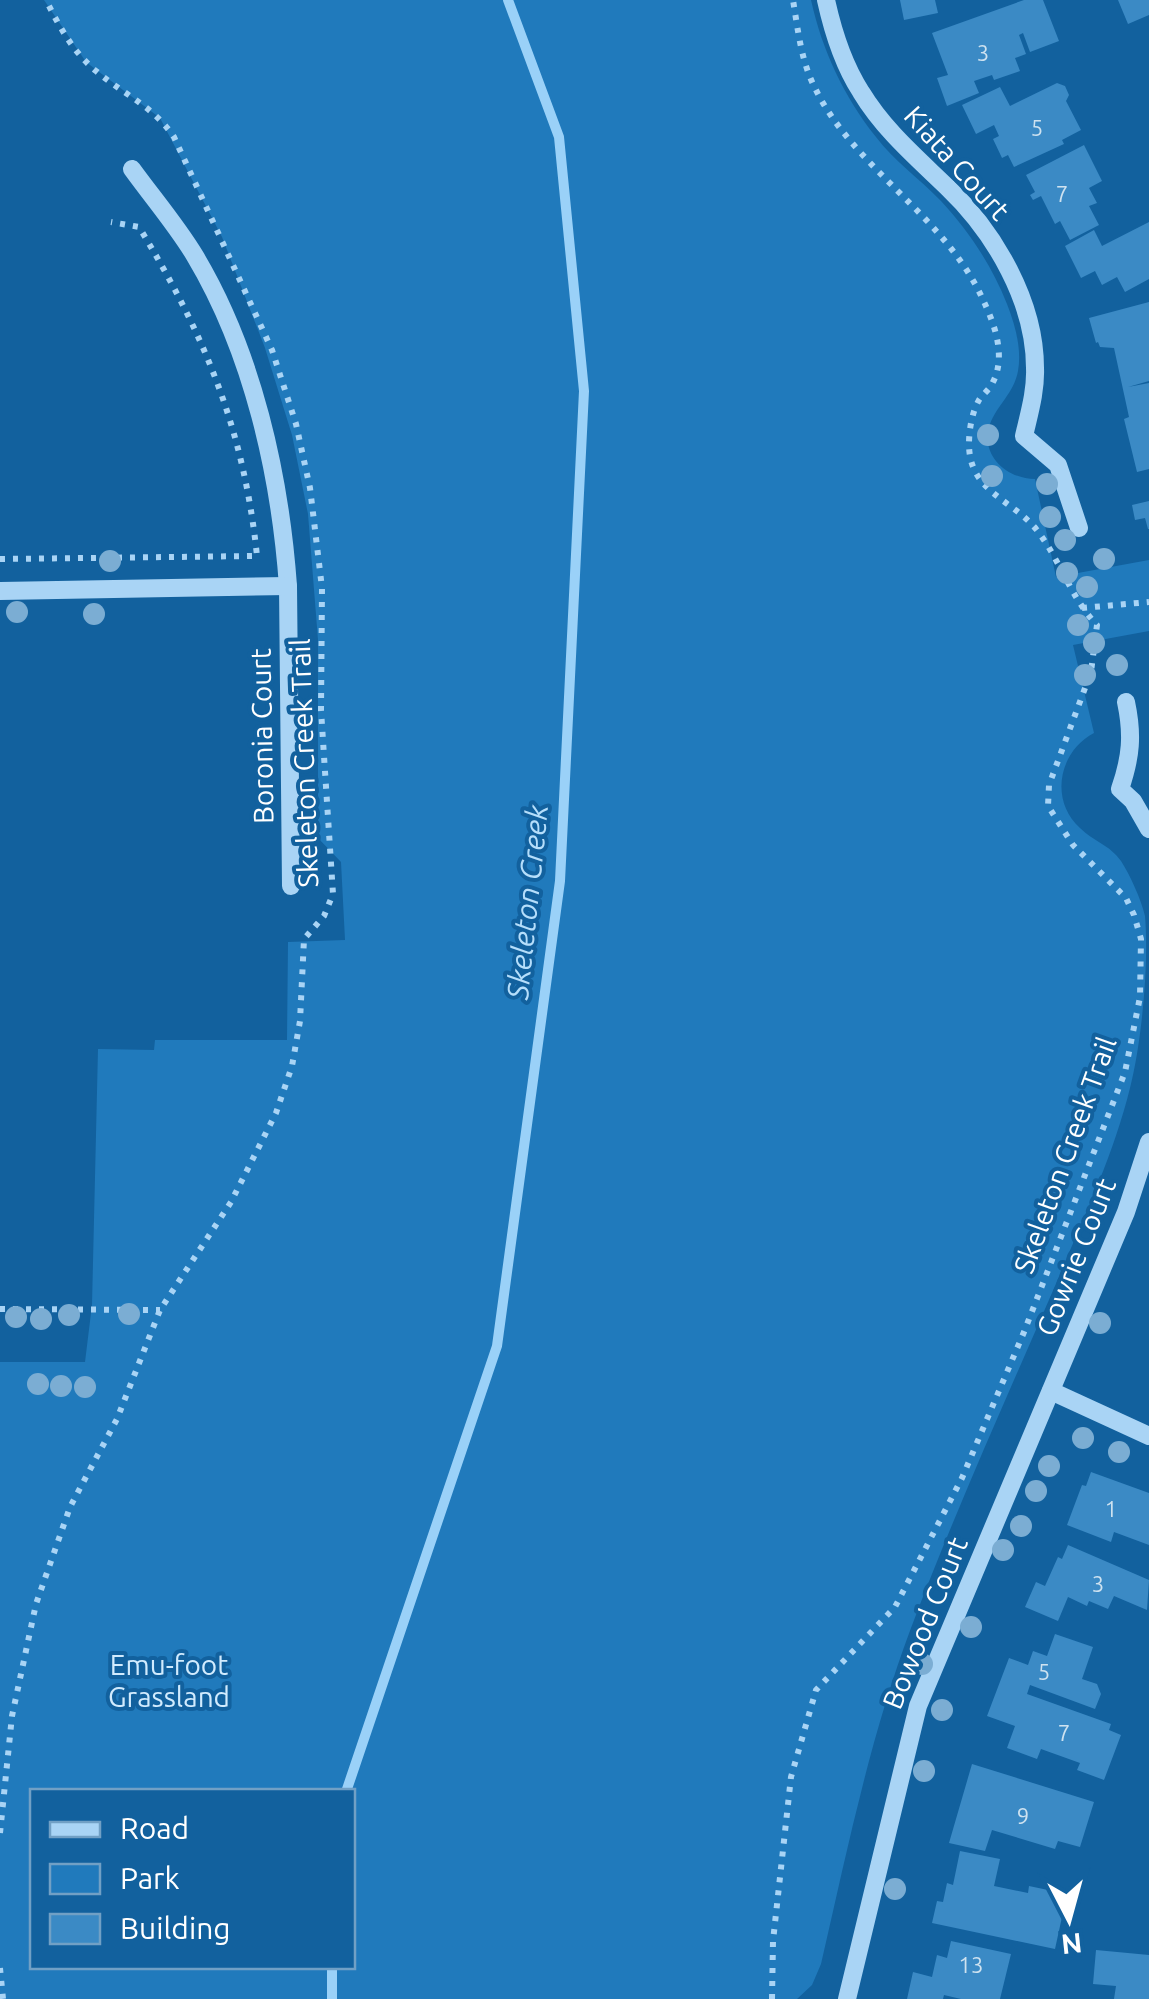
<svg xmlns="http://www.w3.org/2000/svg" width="1149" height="1999" viewBox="0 0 1149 1999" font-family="Ubuntu,sans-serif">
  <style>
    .green { fill: #207abc; fill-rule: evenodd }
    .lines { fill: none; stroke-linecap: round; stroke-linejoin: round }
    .stream { stroke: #9ad1f8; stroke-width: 10 }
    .building { fill: #3b8ac5 }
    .path { stroke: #a9d4f5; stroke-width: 6; stroke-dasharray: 5 8; stroke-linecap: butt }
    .minor { stroke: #a9d4f5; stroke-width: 18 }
    .tree { fill: #7badd3 }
    .labels { text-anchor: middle; stroke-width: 8; stroke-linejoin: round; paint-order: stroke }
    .number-label { font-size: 22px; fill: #cee2f0 }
    .street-label { font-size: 28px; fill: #fff; stroke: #12619e }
    .park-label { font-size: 28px; fill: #d1ebfe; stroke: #12619e }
    .water-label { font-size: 30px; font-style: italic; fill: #b5defb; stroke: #12619e }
  </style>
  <rect width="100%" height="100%" fill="#12619e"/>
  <path class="green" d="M44 0H811C822 50 844 97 876 137 894 161 920 179 941 201 969 231 992 266 1007 304 1015 325 1022 348 1018 371 1014 393 997 405 990 424 979 455 1007 479 1035 479L1056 577 1149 560V631L1073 645 1094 733C1059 751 1049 800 1080 828 1093 841 1110 845 1121 861 1130 875 1141 899 1145 916 1149 963 1142 1041 1130 1088 1113 1157 1082 1221 1055 1286 1006 1399 955 1512 911 1628 870 1737 847 1851 821 1964L812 1985 797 1999H0V1362H85L92 1305 98 1049 154 1050 155 1040H287L288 942 345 940 341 862 318 838V640L308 514 292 435 265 348 222 237 160 118 86 62ZM32 1792H352V1966H32Z"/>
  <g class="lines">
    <g class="stream">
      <path d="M346 1792 497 1346 560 881 584 391 559 137 508 0"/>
      <path d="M332 1999V1966"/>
    </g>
  </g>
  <g class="building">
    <path d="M900 0H935L938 13 904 20Z"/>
    <path d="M1024 0H1043L1059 41 1030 52 1023 33 1019 35 1026 54 1015 58 1020 71 994 80 992 75 974 81 979 93 947 106 937 78 948 75 932 33Z"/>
    <path d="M1118 0H1149V15L1128 24Z"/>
    <path d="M1057 83 1065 86 1069 95 1066 101 1081 130 1062 140 1064 144 1014 167 1008 155 1002 158 993 139 999 136 994 125 976 134 962 105 1000 87 1010 106Z"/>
    <path d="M1084 145 1102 181 1089 188 1097 203 1089 206 1099 225 1070 240 1060 221 1055 224 1041 196 1033 200 1030 195 1035 192 1026 175Z"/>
    <path d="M1149 222V279L1125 292 1117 277 1102 285 1095 271 1081 278 1065 246 1094 230 1102 246Z"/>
    <path d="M1149 302V381L1128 387 1149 383V469L1137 472 1124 419 1129 417 1114 348 1100 347 1098 342 1096 343 1089 318Z"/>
    <path d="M1149 501V529H1148L1145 518 1135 520 1132 505Z"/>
    <path d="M1091 1472 1149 1493V1545L1114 1532 1111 1542 1067 1525 1082 1485 1086 1486Z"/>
    <path d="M1068 1545 1149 1580 1147 1610 1114 1596 1108 1609 1089 1601 1087 1606 1068 1597 1058 1621 1025 1607 1036 1582 1045 1586 1058 1557 1062 1559Z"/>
    <path d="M1055 1634 1093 1647 1082 1679 1097 1684 1101 1694 1095 1709 1030 1685 1027 1694 1111 1724 1109 1730 1121 1735 1104 1780 1077 1770 1080 1763 1041 1749 1037 1759 1007 1748 1015 1726 987 1716 1009 1658 1028 1665 1033 1651 1047 1656Z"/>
    <path d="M972 1764 1094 1802 1080 1847 1058 1841 1055 1849 992 1830 985 1851 949 1843Z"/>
    <path d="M960 1851 1000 1859 994 1886 1028 1893 1029 1886 1067 1894 1055 1949 932 1923 937 1901 943 1902 947 1883 953 1885Z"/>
    <path d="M951 1941 1011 1954 1000 1999H961L944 1995 943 1999H907L913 1972 932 1977 937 1955 947 1958Z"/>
    <path d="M1096 1950 1149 1955V1999H1114L1116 1986 1093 1984Z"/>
  </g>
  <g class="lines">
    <g class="path">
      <path d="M0 559 257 556C244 430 205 335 139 227L111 222"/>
      <path d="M1082 608 1149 602"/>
      <path d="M0 1309 160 1310"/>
      <path d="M0 1833 12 1716 36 1604 70 1507 117 1419 160 1310 231 1202 276 1113 292 1066 300 1021 304 939 324 916 333 894 321 710 322 588 310 488 296 424 272 350 174 137C153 106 123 94 96 71 73 52 59 26 46 0"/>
      <path d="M0 1968 3 1999"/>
      <path d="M772 1999 773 1941 791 1777 816 1690 895 1607 962 1478 1024 1332 1125 1072 1140 997 1141 939 1134 915 1126 898 1073 845 1048 806 1049 785 1091 672 1097 625C1070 597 1060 559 1036 529 1011 499 969 491 969 444 969 430 972 412 979 400 983 394 990 389 993 382 1006 357 995 325 984 302 947 217 854 169 815 88 801 61 798 30 793 0"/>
    </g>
    <g class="minor">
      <path d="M826 0C833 32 843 64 861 92 884 130 916 157 948 188 995 233 1035 302 1035 368 1036 391 1029 414 1024 436L1058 465 1079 528"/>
      <path d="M132 169C153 198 177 226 195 256 253 353 280 475 288 586L291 886"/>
      <path d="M0 591 288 586"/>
      <path d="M1126 702C1133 735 1131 757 1120 789L1133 801 1149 829"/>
      <path d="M1051 1391 1149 1436"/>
      <path d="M847 1999 918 1706 1126 1212 1149 1142"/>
    </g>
  </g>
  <g class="tree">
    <circle cx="988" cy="435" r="11"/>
    <circle cx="992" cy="476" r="11"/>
    <circle cx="1047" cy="484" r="11"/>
    <circle cx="1050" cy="517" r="11"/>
    <circle cx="1065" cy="540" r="11"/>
    <circle cx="1104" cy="559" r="11"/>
    <circle cx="110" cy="561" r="11"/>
    <circle cx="1067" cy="573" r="11"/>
    <circle cx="1087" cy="587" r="11"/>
    <circle cx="17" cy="612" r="11"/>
    <circle cx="94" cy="614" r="11"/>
    <circle cx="1078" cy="625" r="11"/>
    <circle cx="1094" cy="643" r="11"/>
    <circle cx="1117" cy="665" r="11"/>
    <circle cx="1085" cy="675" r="11"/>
    <circle cx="129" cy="1314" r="11"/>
    <circle cx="69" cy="1315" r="11"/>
    <circle cx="16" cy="1317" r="11"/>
    <circle cx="41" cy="1319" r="11"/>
    <circle cx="1100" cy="1323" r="11"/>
    <circle cx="38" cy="1384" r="11"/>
    <circle cx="61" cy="1386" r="11"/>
    <circle cx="85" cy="1387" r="11"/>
    <circle cx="1083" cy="1438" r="11"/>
    <circle cx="1119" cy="1452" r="11"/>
    <circle cx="1049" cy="1466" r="11"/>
    <circle cx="1036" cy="1491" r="11"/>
    <circle cx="1021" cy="1526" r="11"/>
    <circle cx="1003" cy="1550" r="11"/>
    <circle cx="971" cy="1627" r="11"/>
    <circle cx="922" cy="1664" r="11"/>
    <circle cx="942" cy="1710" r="11"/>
    <circle cx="924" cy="1771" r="11"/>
    <circle cx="895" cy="1889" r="11"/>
  </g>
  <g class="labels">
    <g class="number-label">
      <text x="983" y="61">3</text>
      <text x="1037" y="136">5</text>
      <text x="1062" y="202">7</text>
      <text x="1111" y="1517">1</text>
      <text x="1098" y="1592">3</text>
      <text x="1044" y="1680">5</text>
      <text x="1064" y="1741">7</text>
      <text x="1023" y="1824">9</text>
      <text x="971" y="1973">13</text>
    </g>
    <g class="street-label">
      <text transform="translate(957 163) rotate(48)" y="10">Kiata Court</text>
      <text transform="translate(262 736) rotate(-91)" y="10">Boronia Court</text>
      <text transform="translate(304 763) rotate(-92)" y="10">Skeleton Creek Trail</text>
      <text transform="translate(1065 1155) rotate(-70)" y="10">Skeleton Creek Trail</text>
      <text transform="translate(1076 1257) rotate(-68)" y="10">Gowrie Court</text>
      <text transform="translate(925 1623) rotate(-68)" y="10">Bowood Court</text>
    </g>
    <g class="park-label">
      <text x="169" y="1675">Emu-foot<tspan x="169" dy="32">Grassland</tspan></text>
    </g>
    <g class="water-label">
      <text transform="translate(528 902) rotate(-84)" y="10">Skeleton Creek</text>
    </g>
  </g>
  <rect x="30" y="1789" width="325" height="180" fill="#12619e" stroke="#71a0c5" stroke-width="2.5"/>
  <rect x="50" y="1822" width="50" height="15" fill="#a9d4f5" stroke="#71a0c5" stroke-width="2.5"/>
  <text x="120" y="1839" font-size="30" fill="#ffffff">Road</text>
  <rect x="50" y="1864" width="50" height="30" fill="#207abc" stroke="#71a0c5" stroke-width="2.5"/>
  <text x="120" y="1889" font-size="30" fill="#ffffff">Park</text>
  <rect x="50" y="1914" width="50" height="30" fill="#3b8ac5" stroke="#71a0c5" stroke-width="2.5"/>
  <text x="120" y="1939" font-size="30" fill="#ffffff">Building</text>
  <g transform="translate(1069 1919) rotate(174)" stroke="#12619e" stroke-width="8" paint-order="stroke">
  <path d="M0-8L18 38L0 25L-18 38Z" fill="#ffffff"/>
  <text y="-15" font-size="28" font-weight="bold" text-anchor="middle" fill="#ffffff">N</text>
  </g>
</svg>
